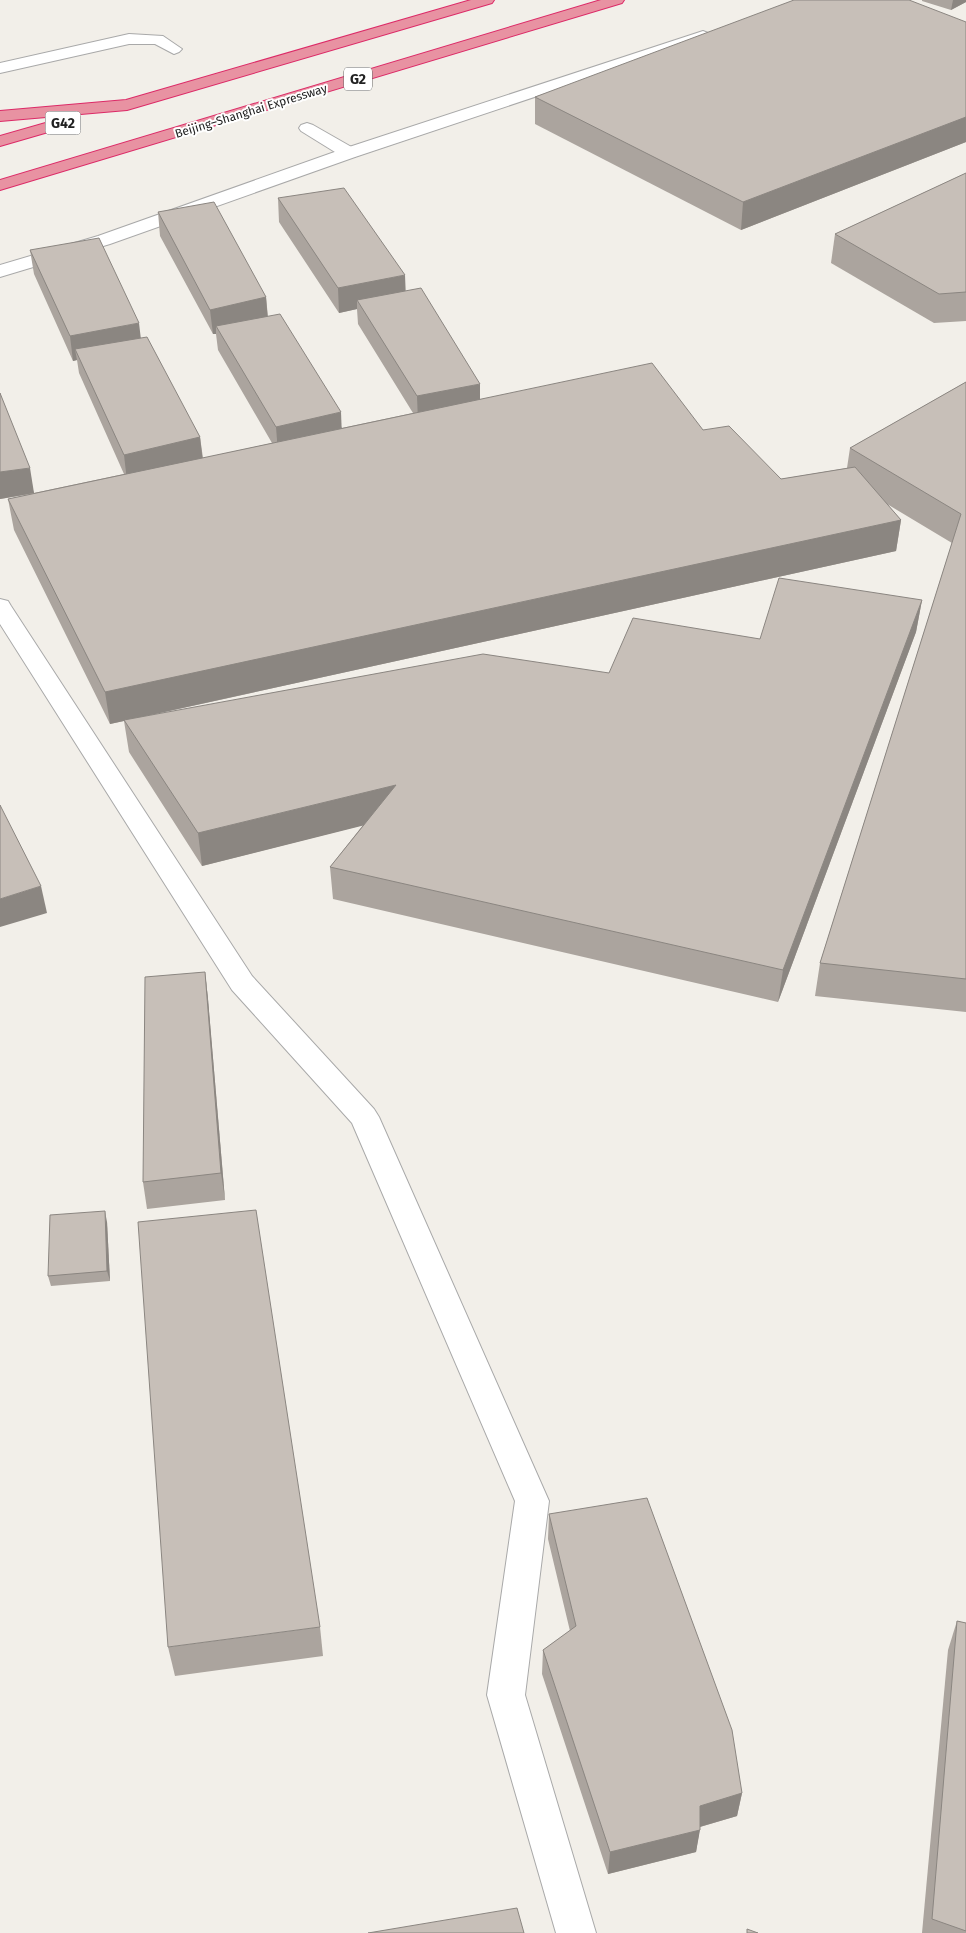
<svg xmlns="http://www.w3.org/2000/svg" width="966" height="1933" viewBox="0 0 966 1933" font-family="'Fira Sans',sans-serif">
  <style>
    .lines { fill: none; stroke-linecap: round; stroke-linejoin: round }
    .service-casing { stroke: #a9a9a9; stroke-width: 2 }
    .minor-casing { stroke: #a9a9a9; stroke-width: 2 }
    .motorway-casing { stroke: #dc2a67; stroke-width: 2 }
    .service { fill: #fff; fill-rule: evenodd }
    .minor { fill: #fff; fill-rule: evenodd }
    .motorway { fill: #e892a2; fill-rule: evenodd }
    .wall { fill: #aba49e }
    .shaded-wall { fill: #8b8681 }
    .building { fill: #c7bfb8; stroke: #8b8681 }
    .labels { text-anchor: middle; stroke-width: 4; stroke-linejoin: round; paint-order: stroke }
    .far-street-label { font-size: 12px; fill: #222; stroke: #fff }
    .shield { fill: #fff; stroke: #646464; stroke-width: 1 }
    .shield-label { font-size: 14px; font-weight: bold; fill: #222 }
  </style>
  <rect width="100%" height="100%" fill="#f2efe9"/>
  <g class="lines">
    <defs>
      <g id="service">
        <path d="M129 34 163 36 182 49 179 52 174 54 155 44H129L0 73V63Z"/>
        <path d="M307 123 313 125 355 149 357 153 355 157H343L301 131 299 128 301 125Z"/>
      </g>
      <g id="minor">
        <path d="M703 31 708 33 711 36 708 39 355 157 110 244 0 277V265L98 236 343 149Z"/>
        <path d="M0 599 8 601 11 606 252 976 374 1109 379 1117 549 1501 525 1695 596 1933H556L487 1695 515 1501 352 1123 232 990 0 624Z"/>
      </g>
      <g id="motorway">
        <path d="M471 0H494L492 3 127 110 0 121V111L126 100Z"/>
        <path d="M601 0H624L622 3 0 190V180Z"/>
        <path d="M63 118 69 120 71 123 69 126 0 146V136Z"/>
      </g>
    </defs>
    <use href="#service" class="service-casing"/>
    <use href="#minor" class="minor-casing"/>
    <use href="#motorway" class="motorway-casing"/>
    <use href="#service" class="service"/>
    <use href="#minor" class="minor"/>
    <use href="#motorway" class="motorway"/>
  </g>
  <g class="wall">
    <path d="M922 0H966V2L951 10 922 1Z"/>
    <path d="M966 22V142L741 230 535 124V97Z"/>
    <path d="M966 173V321L934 323 831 263 835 234Z"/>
    <path d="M278 198 405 291 480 399 703 430 781 479 847 468 850 448 966 382V1012L815 996 820 963 952 543 887 504 901 520 896 551 142 717 609 673 760 639 922 600 916 632 778 1002 333 899 330 867 363 825 202 866 129 752 124 721 110 724 14 530 8 499 31 494 0 499V393L34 493 124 474 79 373 77 360 73 361 34 274 30 250 141 338 200 437 203 458 272 443 218 350 216 334H213L160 236 158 212 266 297 268 317 342 428 413 413 358 324 357 309 339 313 279 222Z"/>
    <path d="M205 972 208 999 225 1200 147 1209 143 1182Z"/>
    <path d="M107 1222 110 1281 51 1286 48 1276Z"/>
    <path d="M549 1514 742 1793 737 1816 700 1827 696 1852 608 1874 542 1674 543 1650 570 1631 548 1539Z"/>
    <path d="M957 1621 966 1623V1933H922L948 1650Z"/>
    <path d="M320 1627 323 1656 175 1676 168 1647Z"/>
  </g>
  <g class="shaded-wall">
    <path d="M953 0H966V2L951 10Z"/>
    <path d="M966 117V142L741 230 743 202Z"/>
    <path d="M405 275 406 299 357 300V309L339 313 338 288Z"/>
    <path d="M266 297 268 322 216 326V334H213L210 310Z"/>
    <path d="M139 323 142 348 75 349 77 360 73 361 70 336Z"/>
    <path d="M480 384V409L418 422 417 396Z"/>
    <path d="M341 412 342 437 278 453 276 427Z"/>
    <path d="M200 437 203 463 127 481 124 455Z"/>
    <path d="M30 468 34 493 0 499V472Z"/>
    <path d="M901 520 896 551 110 724 105 692Z"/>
    <path d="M922 600 916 632 778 1002 783 970Z"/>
    <path d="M396 785 397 817 202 866 198 833Z"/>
    <path d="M41 886 47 913 0 927V899Z"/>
    <path d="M205 972 208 999 225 1200 221 1173Z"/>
    <path d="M105 1211 107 1222 110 1281 107 1271Z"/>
    <path d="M742 1793 737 1816 696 1828 700 1806Z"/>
    <path d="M700 1830 696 1852 608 1874 610 1852Z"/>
  </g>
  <g class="building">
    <path d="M794 0H909L966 22V117L743 202 535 97Z"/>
    <path d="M966 173V292L939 294 835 234Z"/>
    <path d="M344 188 405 275 338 288 278 198Z"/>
    <path d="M214 202 266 297 210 310 158 212Z"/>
    <path d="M99 238 139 323 70 336 30 250Z"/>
    <path d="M421 288 480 384 417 396 357 300Z"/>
    <path d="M280 314 341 412 276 427 216 326Z"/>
    <path d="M147 337 200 437 124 455 75 349Z"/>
    <path d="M652 363 703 430 729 426 781 479 855 467 901 520 105 692 8 499Z"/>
    <path d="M966 382V979L820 963 961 514 850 448Z"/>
    <path d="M0 393 30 468 0 472Z"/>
    <path d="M779 578 922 600 783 970 330 867 396 785 198 833 124 720 483 654 609 673 633 618 760 639Z"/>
    <path d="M0 805 41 886 0 899Z"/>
    <path d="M205 972 221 1173 143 1182 145 977Z"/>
    <path d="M256 1210 320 1627 168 1647 138 1222Z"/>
    <path d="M105 1211 107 1271 48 1276 50 1215Z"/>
    <path d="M647 1498 732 1730 742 1793 700 1806V1830L610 1852 543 1650 576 1626 549 1514Z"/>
    <path d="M957 1621 966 1623V1931L932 1919Z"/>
    <path d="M517 1908 524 1933H368Z"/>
    <path d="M747 1929 758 1933H747Z"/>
  </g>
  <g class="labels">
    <g class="far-street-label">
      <text transform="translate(251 111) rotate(-17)" y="4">Beijing–Shanghai Expressway</text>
    </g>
    <g class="shield">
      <rect x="344" y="67.5" width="28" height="23" rx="4"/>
      <rect x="45.5" y="111.5" width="35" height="23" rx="4"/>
    </g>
    <g class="shield-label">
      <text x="358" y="84">G2</text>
      <text x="63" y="128">G42</text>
    </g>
  </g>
</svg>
